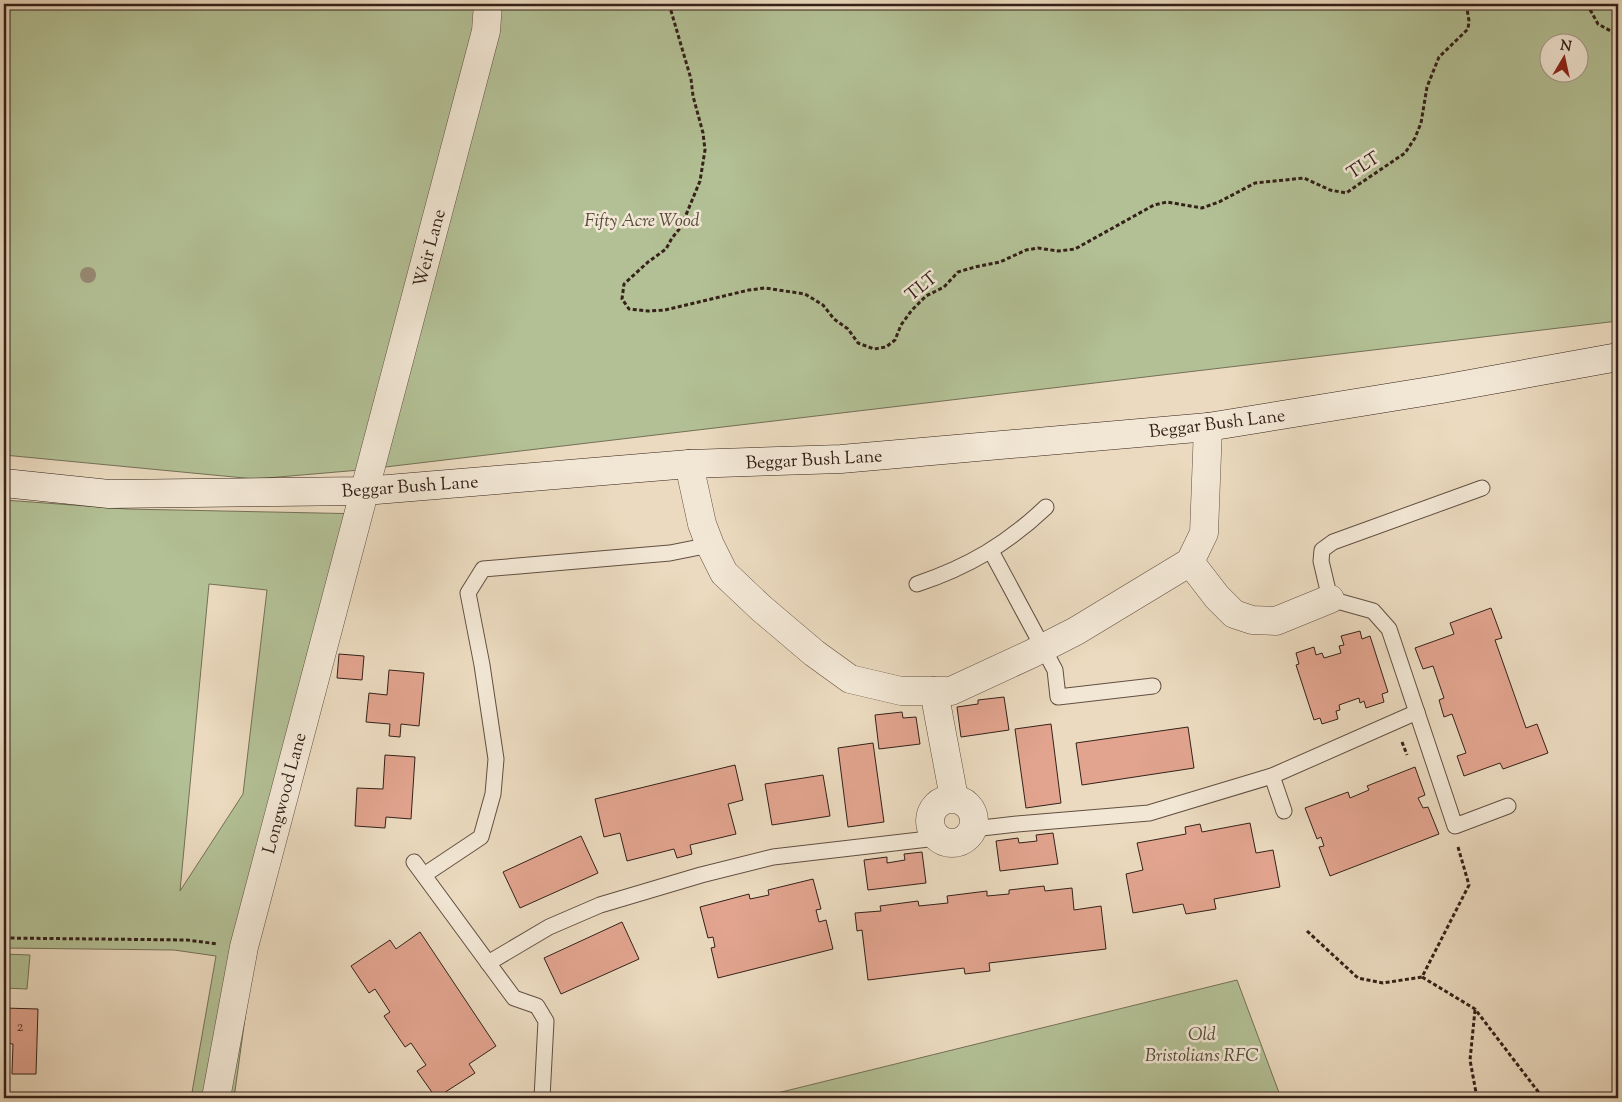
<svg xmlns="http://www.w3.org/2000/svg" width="1622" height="1102" viewBox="0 0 1622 1102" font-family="'Sorts Mill Goudy',serif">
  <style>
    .green { fill: #b3c095; stroke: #747057; fill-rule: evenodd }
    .building { fill: #e2a48f; stroke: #342119 }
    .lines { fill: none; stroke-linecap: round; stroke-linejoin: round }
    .service-casing { stroke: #624f42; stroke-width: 17 }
    .minor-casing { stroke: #624f42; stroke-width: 29 }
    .secondary-casing { stroke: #342119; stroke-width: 29 }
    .path { stroke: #342119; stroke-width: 3; stroke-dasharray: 4 2.5; stroke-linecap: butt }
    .service { stroke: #f2e7d5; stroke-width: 15 }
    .minor { stroke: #f2e7d5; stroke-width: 28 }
    .secondary { stroke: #f2e7d5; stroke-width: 28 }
    .tree { fill: #988a75 }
    .labels { text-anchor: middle; stroke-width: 5; stroke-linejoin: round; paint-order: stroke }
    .number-label { font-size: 15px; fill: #604236 }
    .street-label { font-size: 18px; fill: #342119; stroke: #f2e7d5 }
    .park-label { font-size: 18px; font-style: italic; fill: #544938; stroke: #f2e7d5 }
  </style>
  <rect width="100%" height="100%" fill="#ebdabf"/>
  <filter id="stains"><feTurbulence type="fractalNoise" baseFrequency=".004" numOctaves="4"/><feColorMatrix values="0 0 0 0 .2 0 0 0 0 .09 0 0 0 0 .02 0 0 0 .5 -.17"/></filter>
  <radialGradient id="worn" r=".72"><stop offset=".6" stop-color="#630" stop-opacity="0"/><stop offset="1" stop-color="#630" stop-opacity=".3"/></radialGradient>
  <g class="green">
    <path d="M4 4H1618V321L360 470 255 479 4 455ZM1550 42H1580V72H1550Z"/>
    <path d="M4 500 127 509 366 514 260 910 234 1098H191L216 956 174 950 4 948ZM209 584 267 590 243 794 180 891Z"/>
    <path d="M4 954 30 955 27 989 4 988Z"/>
    <path d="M1237 980 1281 1098H757Z"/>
  </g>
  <g class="building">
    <path d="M1491 608 1502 638 1495 640 1526 728 1537 724 1548 753 1503 769 1500 763 1464 776 1457 756 1466 753 1452 714 1444 717 1439 700 1444 698 1433 666 1423 669 1415 648 1454 634 1450 623Z"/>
    <path d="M1360 631 1362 639 1370 636 1388 692 1382 694 1384 702 1366 708 1364 701 1360 703 1359 698 1339 705 1340 710 1336 711 1338 719 1322 724 1320 718 1314 720 1296 665 1299 664 1296 653 1314 647 1316 655 1322 653 1324 658 1341 653 1339 646 1344 645 1341 636Z"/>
    <path d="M339 654 364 656 362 680 337 678Z"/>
    <path d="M389 670 424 673 419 726 401 724 400 737 389 736 390 724 366 722 369 693 387 695Z"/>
    <path d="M1004 697 1009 730 961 737 957 707 978 704V700Z"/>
    <path d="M902 712 903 718 916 717 920 744 879 749 875 715Z"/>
    <path d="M1051 724 1061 803 1026 808 1015 729Z"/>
    <path d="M1188 727 1194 768 1082 785 1076 743Z"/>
    <path d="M873 743 884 822 848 827 838 748Z"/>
    <path d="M385 755 415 757 411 819 386 817 385 828 355 826 357 788 383 789Z"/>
    <path d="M735 765 743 800 728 804 736 834 690 845 692 854 677 858 674 849 627 861 620 833 604 837 595 799Z"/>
    <path d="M1415 767 1425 795 1418 798 1423 808 1428 807 1439 834 1330 876 1319 847 1324 846 1321 837 1317 839 1305 808 1348 792 1350 798 1369 790 1367 786Z"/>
    <path d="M823 775 830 816 772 825 765 784Z"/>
    <path d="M1250 823 1256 853 1273 850 1280 887 1214 899 1216 909 1186 914 1183 904 1133 913 1126 874 1143 870 1137 843 1186 834 1185 827 1200 824 1202 832Z"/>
    <path d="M1053 833 1058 864 1000 871 996 841 1018 838 1019 843 1037 841 1036 835Z"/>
    <path d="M581 836 598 873 520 908 503 872Z"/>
    <path d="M922 852 926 883 868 890 864 860 887 857V863L905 860 904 854Z"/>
    <path d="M813 879 821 909 816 910 819 922 826 920 833 949 718 978 711 948 715 947 713 937 708 938 700 907 749 894 750 899 769 895 768 890Z"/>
    <path d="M1044 886 1045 891 1072 888 1074 910 1101 906 1106 949 989 963 990 971 965 974 964 968 868 980 862 930 857 931 855 913 881 911 880 906 918 901 919 906 948 903 947 896 987 891V896L1009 894V890Z"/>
    <path d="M622 922 639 959 561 994 544 958Z"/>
    <path d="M420 932 496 1046 469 1064 475 1073 436 1098 417 1071 426 1065 411 1043 405 1047 384 1016 390 1012 375 989 369 993 351 966 390 940 396 949Z"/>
    <path d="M4 1008 38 1009 36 1074H12L13 1044 4 1043Z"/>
  </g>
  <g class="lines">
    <defs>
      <g id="service">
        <path d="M1482 488 1333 542 1322 550 1321 561 1330 599 1373 611 1389 629 1455 826 1508 806"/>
        <path d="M991 551 1055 670 1058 697 1153 686"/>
        <path d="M917 584C968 567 1007 544 1046 507"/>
        <path d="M1272 776 1284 811"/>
        <path d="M973 829 1017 824 1149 813 1272 776 1417 712"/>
        <path d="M414 862 514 998 537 1006 546 1021 542 1098"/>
        <path d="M424 875 481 837 493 794 496 759 482 665 468 593 483 569 670 553 710 545"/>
        <path d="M488 963 549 927 600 905 701 875 773 857 937 838"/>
      </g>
      <g id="minor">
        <path d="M689 464 702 524 710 545 724 573 761 608 814 653 850 679 901 691H951L1031 654 1076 631 1190 562 1204 533 1208 427"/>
        <path d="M1190 562 1217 597 1234 614 1252 620 1276 621 1330 599"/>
        <path d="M934 691 954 798"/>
        <circle cx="952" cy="821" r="22"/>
        <path d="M216 1098 244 947 486 31 488 4"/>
      </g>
      <path id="secondary" d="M4 483 109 494 364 491 689 464 841 459 1208 427 1442 389 1618 357"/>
    </defs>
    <use href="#service" class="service-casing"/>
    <use href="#minor" class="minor-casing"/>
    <use href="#secondary" class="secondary-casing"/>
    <g class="path">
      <path d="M669 4 691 79 693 96 703 133 705 150 700 181 681 227 672 238 666 249 648 262 624 284 622 299 629 309 648 311 665 310 749 290 765 288 805 294 823 305 834 319 848 329 858 343 874 349 886 347 895 340 901 325 912 310 926 296 944 287 958 272 975 267 1000 262 1026 250 1038 248 1058 251 1075 249 1154 205 1167 202 1202 208 1219 202 1255 183 1304 178 1330 190 1346 193 1405 153 1415 138 1421 123 1427 87 1439 57 1468 29 1469 21 1467 9 1463 4"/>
      <path d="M1587 4 1598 24 1618 35"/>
      <path d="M1402 742 1407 755"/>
      <path d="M1458 847 1469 885 1422 977 1475 1009 1543 1098"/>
      <path d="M1307 931 1358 978 1383 983 1422 977"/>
      <path d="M4 938 187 940 218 944"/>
      <path d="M1475 1010 1470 1060 1477 1098"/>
    </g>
    <use href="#service" class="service"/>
    <use href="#minor" class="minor"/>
    <use href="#secondary" class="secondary"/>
  </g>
  <circle class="tree" cx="88" cy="275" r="8"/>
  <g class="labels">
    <g class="number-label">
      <text x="20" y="1031">2</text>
    </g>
    <g class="street-label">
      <text transform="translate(1363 165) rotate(-33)" y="6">TLT</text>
      <text transform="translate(429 248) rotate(-75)" y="6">Weir Lane</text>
      <text transform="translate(921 286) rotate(-39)" y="6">TLT</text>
      <text transform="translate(1217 423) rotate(-7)" y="6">Beggar Bush Lane</text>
      <text transform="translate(814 459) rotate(-3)" y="6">Beggar Bush Lane</text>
      <text transform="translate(410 486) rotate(-4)" y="6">Beggar Bush Lane</text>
      <text transform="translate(284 793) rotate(-75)" y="6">Longwood Lane</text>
    </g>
    <g class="park-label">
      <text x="642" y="226">Fifty Acre Wood</text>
      <text x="1202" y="1040">Old<tspan x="1202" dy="21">Bristolians RFC</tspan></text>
    </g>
  </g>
  <rect width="1622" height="1102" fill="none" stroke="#ebdabf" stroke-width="20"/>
  <rect x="5" y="5" width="1612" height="1092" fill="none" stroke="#342119" stroke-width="2.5"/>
  <rect x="10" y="10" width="1602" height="1082" fill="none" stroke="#342119"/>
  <g transform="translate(1564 58) rotate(9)"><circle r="24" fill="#f2e7d5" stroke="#a6988a"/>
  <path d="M0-4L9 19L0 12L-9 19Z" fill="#8f2418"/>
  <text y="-8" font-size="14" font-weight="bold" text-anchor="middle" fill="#342119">N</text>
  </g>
  <rect width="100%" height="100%" filter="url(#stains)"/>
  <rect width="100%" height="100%" fill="url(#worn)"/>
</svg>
